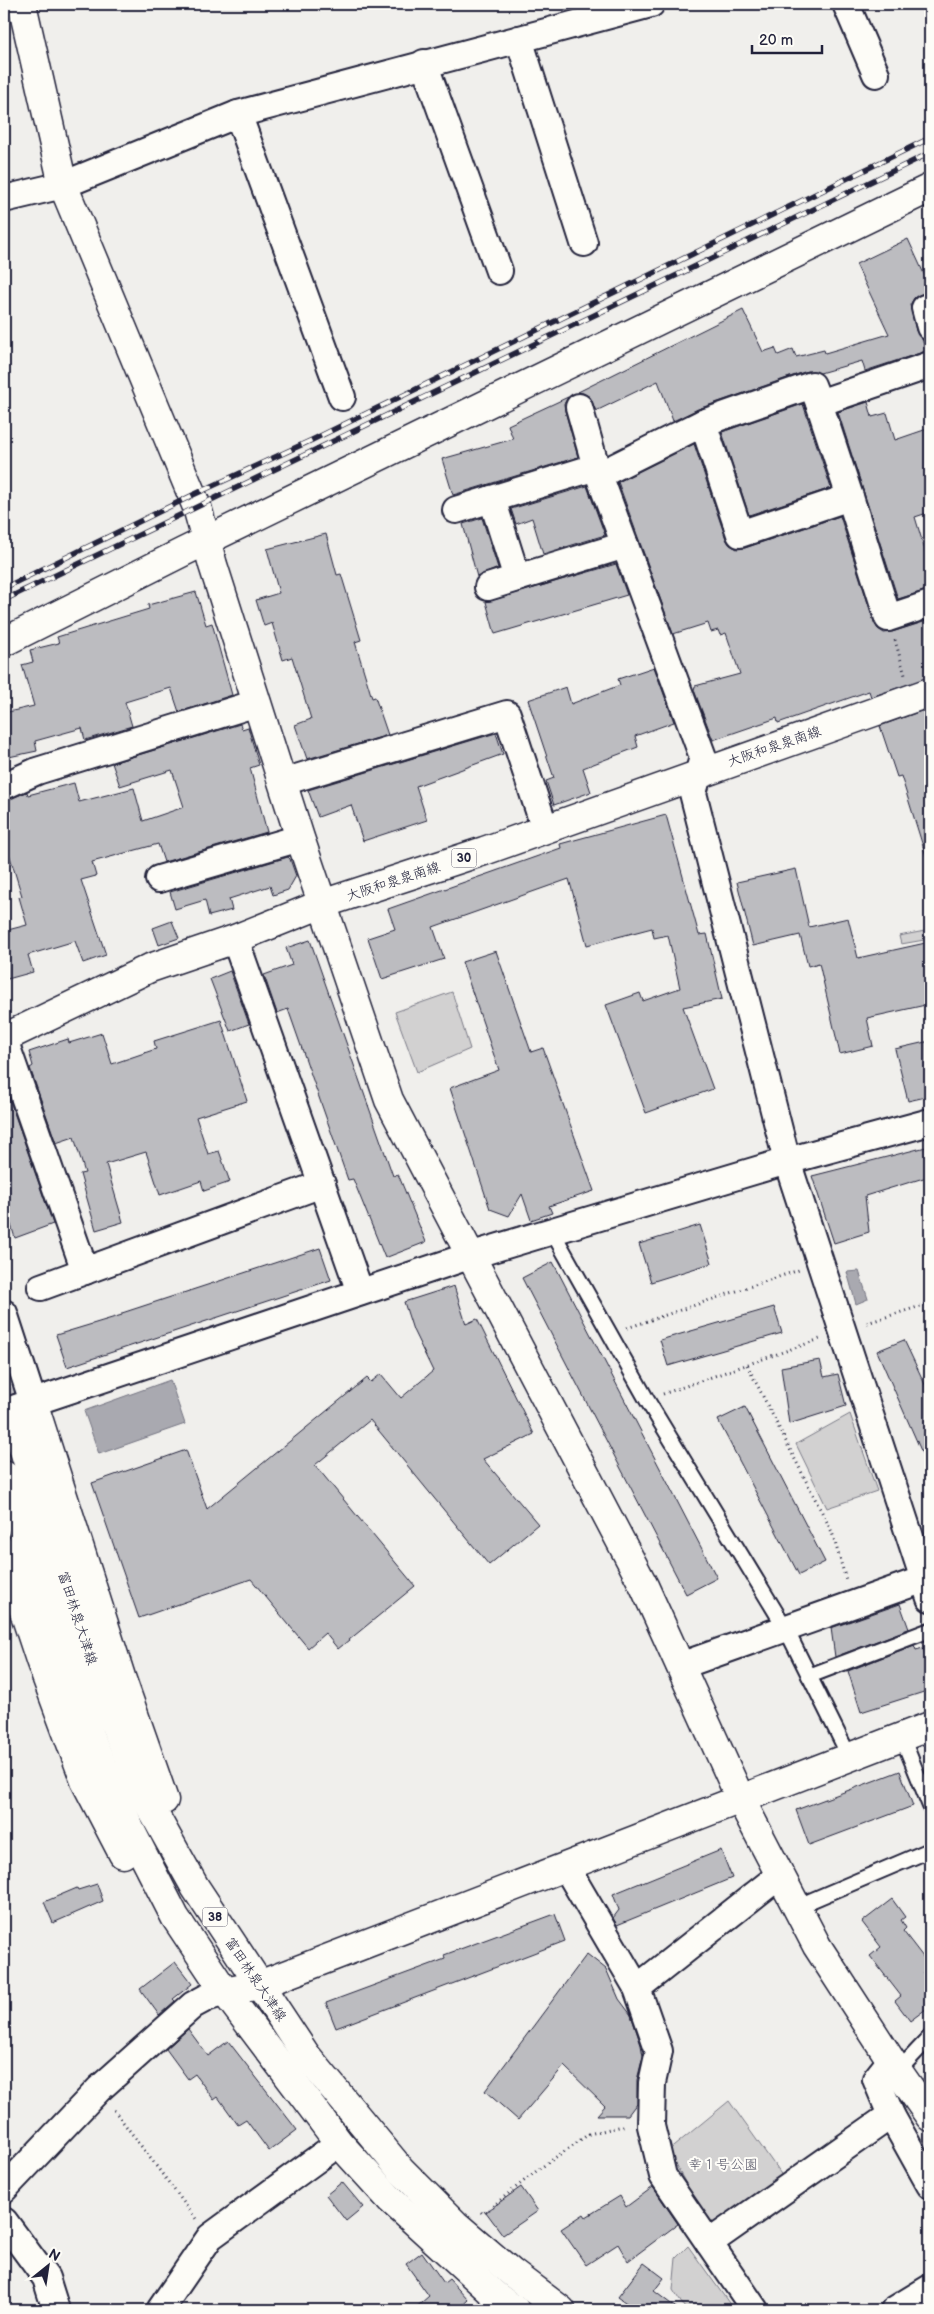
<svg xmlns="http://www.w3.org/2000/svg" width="934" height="2314" viewBox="0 0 934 2314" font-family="'Balsamiq Sans','Klee One',sans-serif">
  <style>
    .green { fill: #d2d1d1; stroke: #7a7a86 }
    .water { fill: #a9a9b0; stroke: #737381 }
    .building { fill: #bcbcc0; stroke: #22223b }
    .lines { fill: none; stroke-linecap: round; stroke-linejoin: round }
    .primary-tunnel { stroke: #c7c6c9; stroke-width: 28; stroke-dasharray: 28 14; stroke-linecap: butt }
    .service-casing { stroke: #22223b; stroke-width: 18 }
    .minor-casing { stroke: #22223b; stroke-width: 30 }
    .tertiary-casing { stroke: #22223b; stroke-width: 31 }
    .primary-casing { stroke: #22223b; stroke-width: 31 }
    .path { stroke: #22223b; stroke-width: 3; stroke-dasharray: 1 4; stroke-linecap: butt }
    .service { stroke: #fdfcf7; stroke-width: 14 }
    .minor { stroke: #fdfcf7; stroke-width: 26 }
    .tertiary { stroke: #fdfcf7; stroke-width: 28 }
    .primary { stroke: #fdfcf7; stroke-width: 28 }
    .rail-casing { stroke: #22223b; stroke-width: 5.5 }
    .rail { stroke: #fdfcf7; stroke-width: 4; stroke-dasharray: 11; stroke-linecap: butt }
    .labels { text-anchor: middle; stroke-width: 4; stroke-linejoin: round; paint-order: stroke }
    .shield { fill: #fdfcf7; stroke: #646373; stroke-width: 1 }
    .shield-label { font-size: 12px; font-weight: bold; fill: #22223b }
    .street-label { font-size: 14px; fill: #22223b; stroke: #fdfcf7 }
    .park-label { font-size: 14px; fill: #575768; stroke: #fdfcf7 }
  </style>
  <rect width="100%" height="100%" fill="#f0efec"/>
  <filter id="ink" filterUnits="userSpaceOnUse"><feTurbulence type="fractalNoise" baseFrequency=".02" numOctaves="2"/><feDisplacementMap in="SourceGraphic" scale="10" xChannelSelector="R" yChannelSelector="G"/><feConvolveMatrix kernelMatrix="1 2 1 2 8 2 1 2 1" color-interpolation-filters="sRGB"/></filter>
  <g filter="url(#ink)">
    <g class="green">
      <path d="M930 930V939L901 944 899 936Z"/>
      <path d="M452 992 470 1049 417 1072 395 1012Z"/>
      <path d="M850 1414 877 1491 827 1508 796 1444Z"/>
      <path d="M729 2101 783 2177 711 2229 668 2151Z"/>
      <path d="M688 2246 734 2310H686L673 2290 676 2258Z"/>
    </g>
    <g class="water">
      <path d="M859 1271 868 1299 856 1304 847 1272Z"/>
      <path d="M170 1380 185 1424 99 1454 84 1411Z"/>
    </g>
    <g class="building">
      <path d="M908 239 930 287V294H921L914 298 910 305 916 331 922 339 926 351 865 371 862 361 820 373 807 371 698 409 673 421 658 381 596 411 590 397 583 393 578 392 743 310 763 352 775 348 778 355 793 349 796 357 824 350 825 353 889 334 856 264Z"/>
      <path d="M568 397 564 404 565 411 578 457 453 495 442 459 513 439 508 425Z"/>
      <path d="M868 402 872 417 887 413 895 440 930 428V512L915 517 930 567V589L898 599 838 412Z"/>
      <path d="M803 404 831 488 749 515 722 432Z"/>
      <path d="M694 444 726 539 730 545 737 549 745 548 840 516 874 622 878 629 884 633 892 632 930 620V677L871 697 869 691 778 723 777 718 713 740 694 690 695 686 740 674 726 633 720 635 718 630 711 632 708 623 673 634 618 482Z"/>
      <path d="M587 486 605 535 543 554 532 518 516 524 511 509Z"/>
      <path d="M482 518 498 568 477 577 463 524Z"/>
      <path d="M326 534 337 575 341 574 361 640 355 642 372 698 375 697 388 735 307 759 295 725 311 719 292 657 283 660 272 623 264 626 256 600 279 593 267 549Z"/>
      <path d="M616 564 627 595 495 634 486 602Z"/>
      <path d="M196 592 206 625 212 623 232 695 179 712 171 688 125 702 132 726 85 740 82 728 35 741 37 751 4 758V713L34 706 22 665 33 662 30 650 59 643 57 637 149 609 148 605Z"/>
      <path d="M654 667 674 722 635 736 638 747 583 768 591 792 554 805 546 781 554 778 528 700 566 687 571 704 620 685 618 679Z"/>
      <path d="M930 708V855L926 856 901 776 897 777 880 726Z"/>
      <path d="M240 724 242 729 248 727 259 765 250 768 267 832 164 862 158 844 92 862 96 876 81 880 106 955 83 963 75 941 28 955 33 972 4 980V931L27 925 19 897 22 896 4 837V801L27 792 28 795 74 783 79 802 134 788 143 821 184 807 172 770 120 786 112 763Z"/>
      <path d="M496 733 503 754 416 786 427 820 363 841 351 805 318 817 308 790Z"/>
      <path d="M666 815 699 935 707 934 722 999 683 1007 713 1089 646 1113 606 1005 640 993 643 1001 680 988 668 935 654 938 652 928 587 945 569 879 433 927 444 959 382 979 368 938 395 929 388 909 561 848 560 844Z"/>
      <path d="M288 857 290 859 296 876 288 890 273 895 270 886 229 899 232 910 209 916 205 900 175 909 170 892Z"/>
      <path d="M796 869 809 927 848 918 858 958 930 942V1004L867 1018 873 1046 840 1054 819 963 808 966 800 935 753 946 737 882Z"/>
      <path d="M172 921 179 938 159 945 153 928Z"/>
      <path d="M310 940 393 1176 398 1174 426 1242 385 1258 353 1179 348 1180 288 1009 277 1013 264 975 292 965 286 948Z"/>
      <path d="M496 951 531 1052 543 1048 594 1191 549 1206 552 1213 531 1220 522 1194 509 1216 490 1209 450 1088 499 1070 462 962Z"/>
      <path d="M230 971 249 1024 230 1031 210 979Z"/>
      <path d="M221 1020 247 1101 196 1117 208 1154 219 1151 230 1182 204 1191 201 1181 160 1195 146 1152 106 1164 123 1222 96 1230 80 1174 85 1173 74 1137 56 1143 30 1068 33 1066 29 1052 68 1039 69 1043 102 1033 112 1064 156 1049 154 1041Z"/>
      <path d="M930 1041V1096L908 1101 895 1049Z"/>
      <path d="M4 1084 53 1224 15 1238 4 1202Z"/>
      <path d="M930 1146V1176L865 1196 869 1232 834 1243 812 1176Z"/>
      <path d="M700 1225 712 1263 651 1282 639 1244Z"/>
      <path d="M320 1248 331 1280 67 1367 56 1335 122 1315V1313Z"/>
      <path d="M553 1262 717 1578 686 1594 522 1278Z"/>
      <path d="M454 1286 466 1324 477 1319 534 1434 483 1459 538 1524 489 1565 370 1420 315 1465 415 1586 338 1649 325 1633 308 1648 251 1579 139 1618 92 1483 186 1450 207 1509 367 1378 371 1382 381 1374 401 1398 433 1371 413 1330 404 1302Z"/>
      <path d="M774 1307 782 1333 668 1366 660 1340Z"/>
      <path d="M904 1340 930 1395V1471L877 1351Z"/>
      <path d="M820 1360 824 1377 838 1374 846 1406 789 1424 781 1367Z"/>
      <path d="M745 1407 825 1562 799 1575 718 1420Z"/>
      <path d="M900 1604 909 1629 835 1657 831 1628Z"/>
      <path d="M914 1645 916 1650 923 1648 930 1670V1690L861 1712 848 1671Z"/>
      <path d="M900 1771 913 1806 809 1845 796 1810Z"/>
      <path d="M721 1850 732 1878 617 1925 613 1918 619 1910 613 1894Z"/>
      <path d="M97 1884 103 1901 53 1923 44 1902 77 1888 78 1890Z"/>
      <path d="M892 1899 905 1917 901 1920 906 1928 903 1931 930 1966 923 1972 930 1981V2006L910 2021 895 2001 901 1996 870 1956 881 1947 862 1922Z"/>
      <path d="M555 1914 565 1941 336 2028 326 2003 445 1959 444 1955Z"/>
      <path d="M587 1954 606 1969 619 1999 631 2015 641 2045 643 2056 637 2080V2103L628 2115H597L605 2106 564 2066 518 2120 485 2091Z"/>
      <path d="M175 1962 192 1984 173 1999 175 2001 159 2015 140 1989Z"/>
      <path d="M188 2029 208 2056 228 2041 297 2130 269 2151 246 2120 238 2125 218 2097 214 2100 195 2074 188 2079 166 2049Z"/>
      <path d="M342 2182 363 2207 346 2221 326 2195Z"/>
      <path d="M521 2187 538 2211 503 2235 486 2212Z"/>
      <path d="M653 2187 678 2224 628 2261 618 2244 586 2265 561 2229 584 2214 586 2217 620 2196 626 2207Z"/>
      <path d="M422 2252 444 2283 449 2279 468 2300 457 2310H413L429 2296 406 2264Z"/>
      <path d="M644 2263 664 2278 654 2291 679 2310H636L618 2297Z"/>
    </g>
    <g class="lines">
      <path class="primary-tunnel" d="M4 1390 17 1429"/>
      <defs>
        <g id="service">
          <path d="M552 1231 647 1400 786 1629 850 1758"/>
          <path d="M809 1676 930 1630"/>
          <path d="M902 1737 930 1806"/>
          <path d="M796 1907 930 1850"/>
          <path d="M898 2071 930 2037"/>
        </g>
        <g id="minor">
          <path d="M846 4 876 74"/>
          <path d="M519 39 584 243"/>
          <path d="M424 63 499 271"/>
          <path d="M238 114 342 397"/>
          <path d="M4 199 63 185 238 114 651 4"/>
          <path d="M925 308 930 327"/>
          <path d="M819 403 850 497"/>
          <path d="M579 407 596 467 703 757 693 793 787 1161 930 1598"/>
          <path d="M703 423 740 534 850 497 888 618 930 604"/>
          <path d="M599 475 703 423 812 385 819 403 930 365"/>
          <path d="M492 499 517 578"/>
          <path d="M456 510 596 467"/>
          <path d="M488 587 625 545"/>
          <path d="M283 782 507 714 545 829"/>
          <path d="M4 786 37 771 257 703"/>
          <path d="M159 879 300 838"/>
          <path d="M235 939 360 1292"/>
          <path d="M4 1039 85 1271"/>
          <path d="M41 1287 322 1184"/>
          <path d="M4 1313 33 1402"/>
          <path d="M4 1412 469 1256 787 1161 930 1122"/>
          <path d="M680 1666 930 1577"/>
          <path d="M566 1867 637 1988 659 2051 652 2083 651 2126 663 2176 755 2310"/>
          <path d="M637 1988 780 1875"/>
          <path d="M891 2060 876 2079 891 2115 930 2185"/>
          <path d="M4 2189 99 2089 193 2005 206 1998 225 1992"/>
          <path d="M4 2221 46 2278 56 2310"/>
          <path d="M709 2243 891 2115"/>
          <path d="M160 2310 210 2237 339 2143"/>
          <path d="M894 2310 930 2288"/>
        </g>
        <g id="tertiary">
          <path d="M22 4 63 185 197 507 213 565 300 838 389 1100 644 1586 741 1800 817 1946 898 2071 930 2117"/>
          <path d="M4 642 183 552 930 188"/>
          <path d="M225 1992 259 1985 930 1726"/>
        </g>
        <g id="primary">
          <path d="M4 1038 150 968 235 939 322 904 484 851 930 692"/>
          <path d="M33 1402 121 1677 164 1800"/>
          <path d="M17 1429 106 1704 147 1801 195 1887 306 2055 401 2170 455 2224 512 2273 561 2310"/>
          <path d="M4 1475 90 1737 130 1829 175 1917 225 1992 339 2143 391 2200 496 2296 515 2310"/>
          <path d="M4 1551 40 1660 85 1781 123 1854"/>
        </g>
      </defs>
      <use href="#service" class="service-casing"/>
      <use href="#minor" class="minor-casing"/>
      <use href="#tertiary" class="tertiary-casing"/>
      <use href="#primary" class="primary-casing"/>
      <g class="path">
        <path d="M895 640 905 675"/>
        <path d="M867 1323 930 1303"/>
        <path d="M627 1328 799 1270"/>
        <path d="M747 1365 832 1532 846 1580"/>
        <path d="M663 1394 820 1339"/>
        <path d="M114 2110 196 2219"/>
        <path d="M481 2212 483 2214 539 2169 589 2134 627 2125"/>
      </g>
      <use href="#service" class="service"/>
      <use href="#minor" class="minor"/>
      <use href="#tertiary" class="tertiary"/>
      <use href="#primary" class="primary"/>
      <defs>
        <g id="rail">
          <path d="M4 588 193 495 312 440 930 138"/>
          <path d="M4 600 930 153"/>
        </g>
      </defs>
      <use href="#rail" class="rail-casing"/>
      <use href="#rail" class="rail"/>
    </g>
  </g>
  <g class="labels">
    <g class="shield">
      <rect x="451.5" y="848.5" width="25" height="19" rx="4"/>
      <rect x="202.5" y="1907.5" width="25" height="19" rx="4"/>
    </g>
    <g class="shield-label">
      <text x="464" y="862">30</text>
      <text x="215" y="1921">38</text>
    </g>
    <g class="street-label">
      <text transform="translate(774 746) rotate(-19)" y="5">大阪和泉泉南線</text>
      <text transform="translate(393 881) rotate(-18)" y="5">大阪和泉泉南線</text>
      <text transform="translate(78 1618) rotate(72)" y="5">富田林泉大津線</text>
      <text transform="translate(256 1979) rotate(56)" y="5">富田林泉大津線</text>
    </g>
    <g class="park-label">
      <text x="723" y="2169">幸１号公園</text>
    </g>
  </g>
  <rect width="934" height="2314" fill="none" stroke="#fdfcf7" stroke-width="20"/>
  <rect x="10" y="10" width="914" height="2294" fill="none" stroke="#22223b" stroke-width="2" filter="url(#ink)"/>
  <g transform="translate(48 2266) rotate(30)" stroke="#fdfcf7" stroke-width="4" paint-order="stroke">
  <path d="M0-4L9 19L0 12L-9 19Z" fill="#22223b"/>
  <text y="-8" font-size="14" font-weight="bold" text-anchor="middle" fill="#22223b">N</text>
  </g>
  <path d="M752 45v8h70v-8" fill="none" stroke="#22223b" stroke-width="2.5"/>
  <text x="759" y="45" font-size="15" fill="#22223b" stroke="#fdfcf7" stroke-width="4" paint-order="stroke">20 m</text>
</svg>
